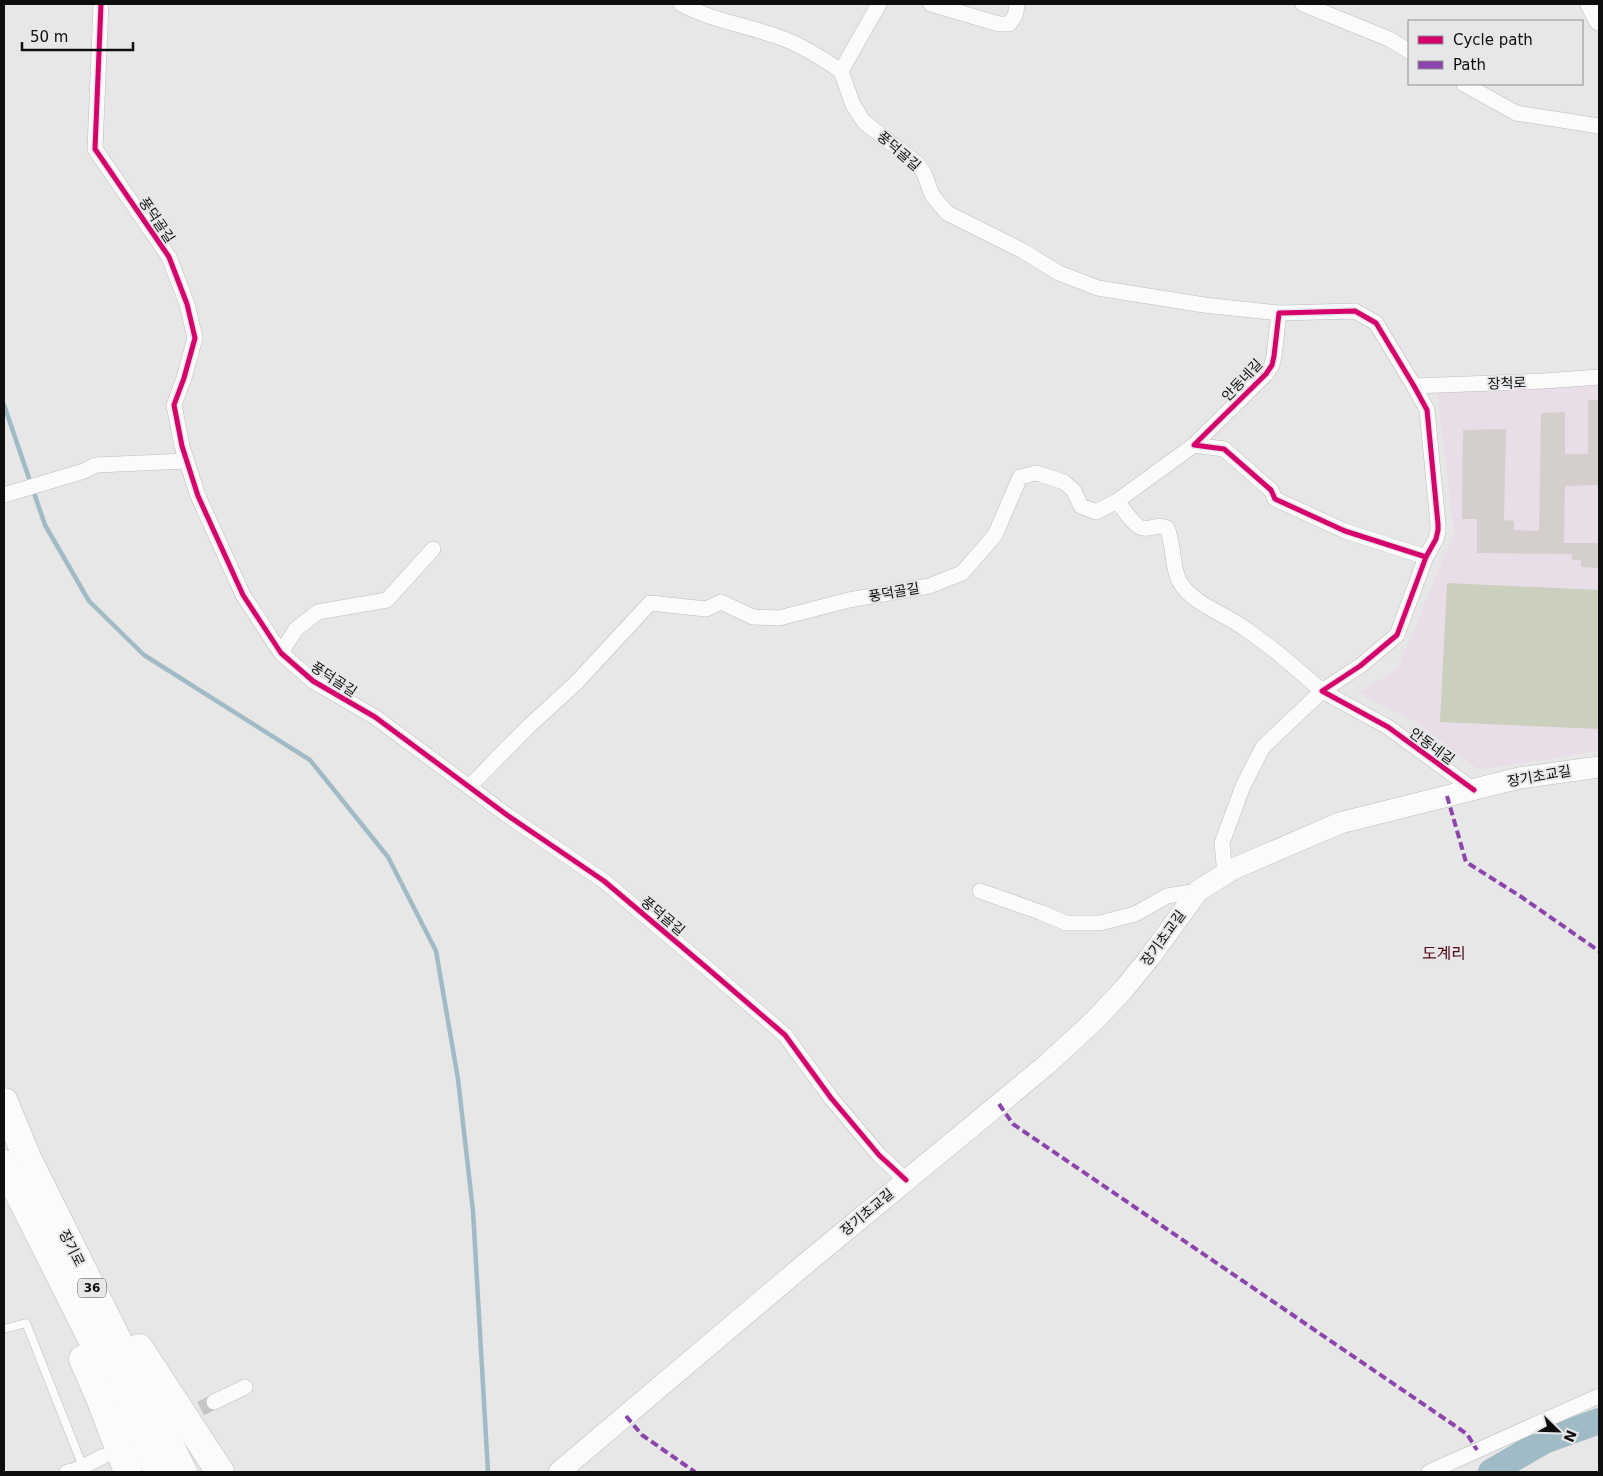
<svg xmlns="http://www.w3.org/2000/svg" width="1603" height="1476" viewBox="0 0 1603 1476" font-family="'DejaVu Sans','Noto Sans KR',sans-serif">
  <style>
    .education { fill: #e9dee7 }
    .green { fill: #cbcfbe }
    .lines { fill: none; stroke-linecap: round; stroke-linejoin: round }
    .stream { stroke: #a1bbc6; stroke-width: 4.5 }
    .river { stroke: #a1bbc6; stroke-width: 26 }
    .building { fill: #d4cecc }
    .street-tunnel { stroke: #c6c6c7; stroke-width: 15; stroke-dasharray: 15 8; stroke-linecap: butt }
    .lane-casing { stroke: #bdbdbe; stroke-width: 9 }
    .street-casing { stroke: #bdbdbe; stroke-width: 16 }
    .secondary-casing { stroke: #bdbdbe; stroke-width: 22 }
    .highway-casing { stroke: #bdbdbe; stroke-width: 29 }
    .lane { stroke: #fbfbfc; stroke-width: 8 }
    .street { stroke: #fbfbfc; stroke-width: 15 }
    .secondary { stroke: #fbfbfc; stroke-width: 21 }
    .highway { stroke: #fbfbfc; stroke-width: 28 }
    .quiet { stroke: #8e44ad; stroke-width: 4; stroke-dasharray: 8 4; stroke-linecap: butt }
    .cycleway-casing { stroke: #e7e6e9; stroke-width: 8 }
    .cycleway { stroke: #d6006c; stroke-width: 5 }
    .labels { text-anchor: middle; stroke-width: 4; stroke-linejoin: round; paint-order: stroke }
    .shield { fill: #e7e6e9; stroke: #4f4f50; stroke-width: 1 }
    .shield-label { font-size: 12px; font-weight: bold; fill: #0e0e0f }
    .street-label { font-size: 14px; fill: #0e0e0f; stroke: #e7e6e9 }
    .quarter-label { font-size: 16px; fill: #520c18; stroke: #e7e6e9 }
  </style>
  <rect width="100%" height="100%" fill="#e7e7e8"/>
  <path class="education" d="M1599 383V751L1479 770 1413 720 1359 693 1398 668 1454 533 1437 390Z"/>
  <path class="green" d="M1447 583 1599 590V729L1440 722Z"/>
  <g class="lines">
    <path class="stream" d="M4 405 45 525 89 601 144 655 310 760 388 857 436 951 458 1079 473 1211 488 1472"/>
    <path class="river" d="M1491 1472 1544 1441 1599 1421"/>
  </g>
  <path class="building" d="M1588 400H1599V485L1565 486 1564 543H1599V568L1581 567V560H1572V554L1477 553V519H1462L1463 430 1506 429 1504 520 1514 521V530L1539 531 1541 413 1565 412V454H1588Z"/>
  <g class="lines">
    <path class="street-tunnel" d="M180 1419 214 1402"/>
    <defs>
      <path id="lane" d="M4 1329 26 1323 83 1467"/>
      <g id="street">
        <path d="M101 4 95 149 169 257 187 304 195 338 184 378 174 405 182 446 198 496 243 595 281 653 313 681 375 717 507 815 604 881 707 968 785 1035 831 1098 879 1155 906 1180"/>
        <path d="M681 4C711 20 744 25 776 36 800 44 820 57 841 71"/>
        <path d="M879 4 841 71 853 105 864 122 918 164 924 173 932 195 947 213 1023 251 1059 273 1098 288 1204 305 1279 313"/>
        <path d="M931 4 999 24H1009L1015 16 1017 6"/>
        <path d="M1303 4 1389 39 1409 51"/>
        <path d="M1464 84 1516 113 1599 126"/>
        <path d="M1414 386 1544 381 1599 377"/>
        <path d="M1194 445 1117 501C1122 507 1134 526 1142 528 1152 530 1157 523 1167 528 1174 543 1172 572 1181 584 1195 605 1224 613 1244 628 1272 647 1297 669 1322 691L1263 747 1243 786 1222 843 1225 875"/>
        <path d="M4 495 84 471 96 465 186 461"/>
        <path d="M1426 557 1345 531 1275 499 1271 490 1224 449 1194 445 1266 374 1272 365 1274 356 1279 313 1355 311 1376 323 1414 386 1427 410 1438 524V530L1436 539 1426 557 1397 635 1360 666 1322 691 1388 727 1474 790"/>
        <path d="M281 653 296 629 318 612 387 600 433 549"/>
        <path d="M469 787 529 726 576 683 650 603 706 609 721 602 753 617 779 618 849 600 929 586 962 573 995 535 1020 477 1036 473 1064 482 1074 491 1081 506 1096 512 1117 501"/>
        <path d="M980 891 1040 912 1066 923H1100L1135 914 1167 896 1198 891"/>
        <path d="M214 1402 245 1387"/>
        <path d="M67 1472 76 1470 104 1456"/>
        <path d="M1429 1472 1599 1396"/>
      </g>
      <g id="secondary">
        <path d="M1591 4 1599 20"/>
        <path d="M559 1472 810 1260 1045 1066 1095 1020 1124 989 1150 957 1198 891 1233 869 1340 823 1519 778 1599 767"/>
      </g>
      <g id="highway">
        <path d="M4 1102 28 1160 183 1472"/>
        <path d="M4 1164 159 1472"/>
        <path d="M139 1348 220 1472"/>
        <path d="M83 1359 100 1398 128 1472"/>
      </g>
    </defs>
    <use href="#lane" class="lane-casing"/>
    <use href="#street" class="street-casing"/>
    <use href="#secondary" class="secondary-casing"/>
    <use href="#highway" class="highway-casing"/>
    <use href="#lane" class="lane"/>
    <use href="#street" class="street"/>
    <use href="#secondary" class="secondary"/>
    <use href="#highway" class="highway"/>
    <g class="quiet">
      <path d="M1447 796 1466 862 1520 896 1599 951"/>
      <path d="M999 1104 1013 1124 1467 1434 1477 1450"/>
      <path d="M626 1416 642 1435 695 1472"/>
    </g>
    <defs>
      <g id="cycleway">
        <path d="M101 4 95 149 169 257 187 304 195 338 184 378 174 405 182 446 198 496 243 595 281 653 313 681 375 717 507 815 604 881 707 968 785 1035 831 1098 879 1155 906 1180"/>
        <path d="M1426 557 1345 531 1275 499 1271 490 1224 449 1194 445 1266 374 1272 365 1274 356 1279 313 1355 311 1376 323 1414 386 1427 410 1438 524V530L1436 539 1426 557 1397 635 1360 666 1322 691 1388 727 1474 790"/>
      </g>
    </defs>
    <use href="#cycleway" class="cycleway-casing"/>
    <use href="#cycleway" class="cycleway"/>
  </g>
  <g class="labels">
    <rect class="shield" x="78" y="1278.5" width="28" height="19" rx="4"/>
    <g class="shield-label">
      <text x="92" y="1292">36</text>
    </g>
    <g class="street-label">
      <text transform="translate(899 151) rotate(41)" y="5">풍덕골길</text>
      <text transform="translate(157 220) rotate(56)" y="5">풍덕골길</text>
      <text transform="translate(1242 380) rotate(-47)" y="5">안동네길</text>
      <text transform="translate(1507 383) rotate(-2)" y="5">장척로</text>
      <text transform="translate(894 592) rotate(-10)" y="5">풍덕골길</text>
      <text transform="translate(334 679) rotate(33)" y="5">풍덕골길</text>
      <text transform="translate(1432 746) rotate(36)" y="5">안동네길</text>
      <text transform="translate(1539 776) rotate(-10)" y="5">장기초교길</text>
      <text transform="translate(663 916) rotate(40)" y="5">풍덕골길</text>
      <text transform="translate(1163 938) rotate(-54)" y="5">장기초교길</text>
      <text transform="translate(867 1212) rotate(-40)" y="5">장기초교길</text>
      <text transform="translate(72 1248) rotate(63)" y="5">장기로</text>
    </g>
    <g class="quarter-label">
      <text x="1444" y="959">도계리</text>
    </g>
  </g>
  <rect width="1603" height="1476" fill="none" stroke="#0e0e0f" stroke-width="10"/>
  <rect x="1408" y="20" width="175" height="65" fill="#e7e6e9" stroke="#909092"/>
  <rect x="1418" y="36" width="25" height="8" fill="#d6006c" stroke="#909092"/>
  <text x="1453" y="45" font-size="15" fill="#0e0e0f">Cycle path</text>
  <rect x="1418" y="61" width="25" height="8" fill="#8e44ad" stroke="#909092"/>
  <text x="1453" y="70" font-size="15" fill="#0e0e0f">Path</text>
  <g transform="translate(1558 1431) rotate(113)" stroke="#e7e6e9" stroke-width="4" paint-order="stroke">
  <path d="M0-4L9 19L0 12L-9 19Z" fill="#0e0e0f"/>
  <text y="-8" font-size="14" font-weight="bold" text-anchor="middle" fill="#0e0e0f">N</text>
  </g>
  <path d="M22 42v8h111v-8" fill="none" stroke="#0e0e0f" stroke-width="2.5"/>
  <text x="30" y="42" font-size="15" fill="#0e0e0f" stroke="#e7e6e9" stroke-width="4" paint-order="stroke">50 m</text>
</svg>
